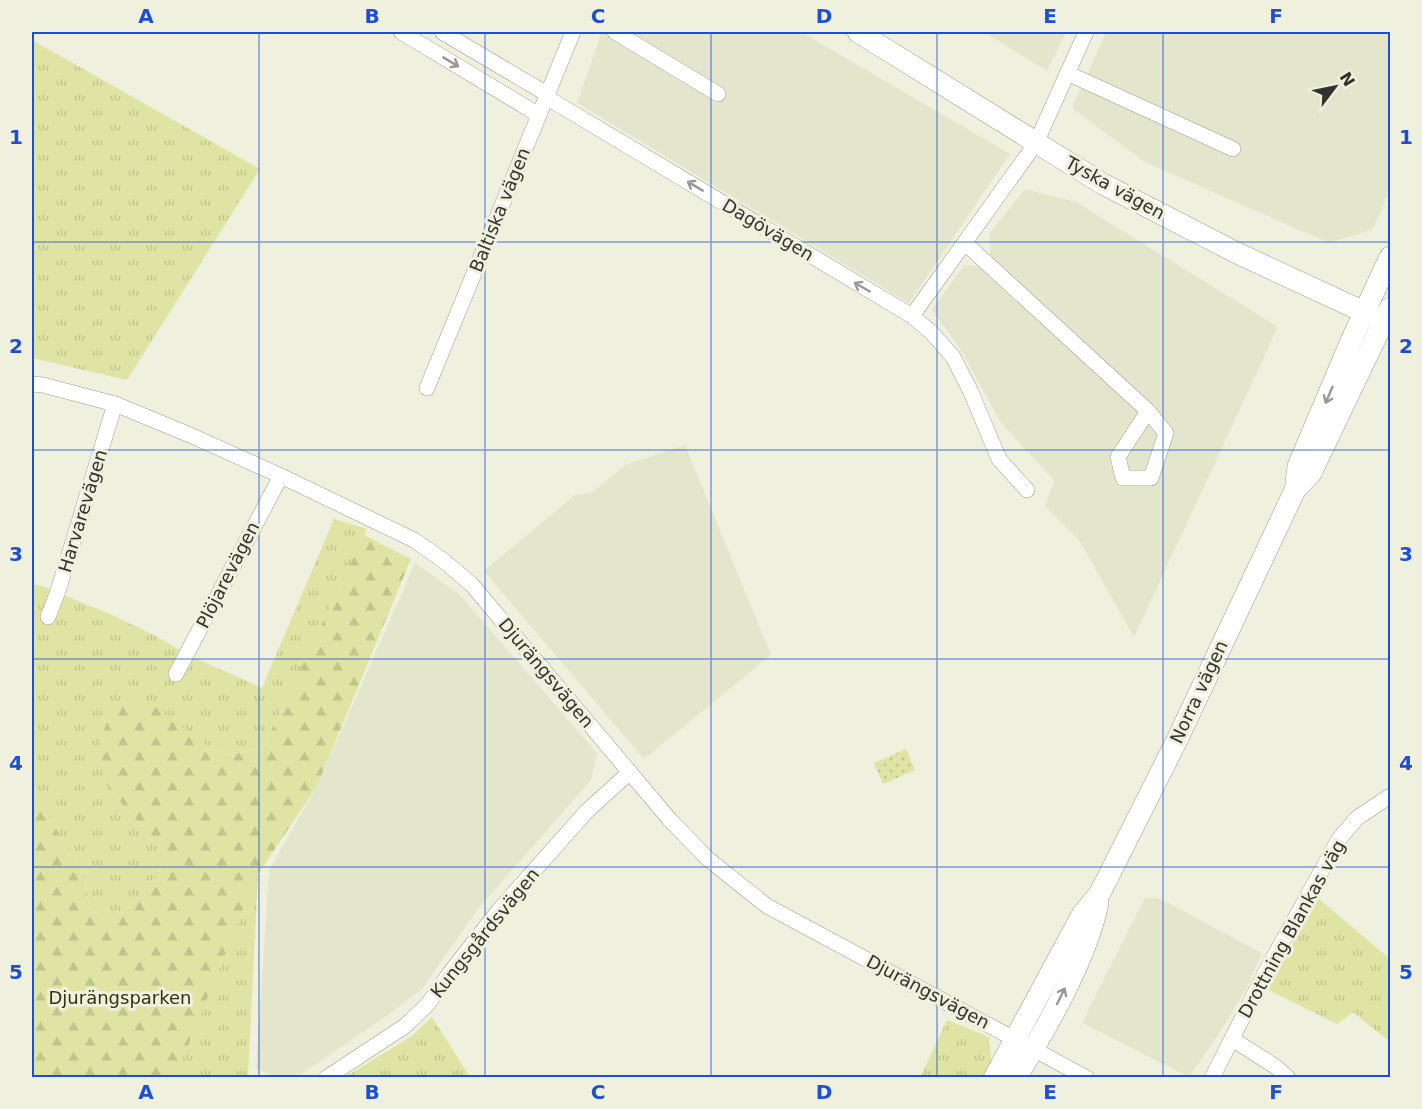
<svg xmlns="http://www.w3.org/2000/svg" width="1422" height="1109" viewBox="0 0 1422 1109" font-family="'DejaVu Sans',sans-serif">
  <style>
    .built { fill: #e3e6cc }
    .grass { fill: url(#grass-tufts) }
    .forest { fill: url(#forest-firs) }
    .park { fill: url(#park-dots) }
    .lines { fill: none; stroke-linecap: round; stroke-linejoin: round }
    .street-casing { stroke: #9d9f8d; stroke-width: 16 }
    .secondary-casing { stroke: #9d9f8d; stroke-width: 22 }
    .street { stroke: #fff; stroke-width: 15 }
    .secondary { stroke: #fff; stroke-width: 21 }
    .oneway { stroke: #989996 }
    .grid { fill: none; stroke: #1d4ed8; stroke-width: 1.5; stroke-opacity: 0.55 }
    .labels { text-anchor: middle; stroke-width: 6; stroke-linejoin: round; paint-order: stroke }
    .street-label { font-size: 18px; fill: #32332c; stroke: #eff1de }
    .park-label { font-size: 18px; fill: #30320e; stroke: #eff1de }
    .neatline { fill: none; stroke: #1d4ed8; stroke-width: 2 }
    .grid-label { font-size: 20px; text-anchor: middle; font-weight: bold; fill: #1d4ed8 }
  </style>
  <defs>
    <pattern id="grass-tufts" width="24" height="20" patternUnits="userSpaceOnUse" patternTransform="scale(1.5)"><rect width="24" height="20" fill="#dfe4a4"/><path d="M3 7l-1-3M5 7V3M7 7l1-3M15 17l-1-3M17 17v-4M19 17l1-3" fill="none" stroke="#c0c48d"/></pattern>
    <pattern id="forest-firs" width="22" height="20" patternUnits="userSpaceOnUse" patternTransform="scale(1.5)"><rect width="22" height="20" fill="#dfe4a4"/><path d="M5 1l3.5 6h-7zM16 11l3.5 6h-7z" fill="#c0c48d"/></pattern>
    <pattern id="park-dots" width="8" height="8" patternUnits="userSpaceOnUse" patternTransform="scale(1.5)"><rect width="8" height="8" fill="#dfe4a4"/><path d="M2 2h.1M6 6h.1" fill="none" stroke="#c0c48d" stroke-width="1.8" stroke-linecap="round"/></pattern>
  </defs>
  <rect width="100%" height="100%" fill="#eff1de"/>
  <g class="built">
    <path d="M602 32H801L1010 154 909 303 577 103Z"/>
    <path d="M984 32H1066L1047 71Z"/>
    <path d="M1106 32H1390V190L1373 229 1329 243 1145 162 1072 108Z"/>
    <path d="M1025 189 1076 202 1278 327 1134 637 1079 540 1045 506 1054 480 1001 423 959 347 932 310 964 265 976 266 990 254V233Z"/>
    <path d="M685 445 771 655 644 759 484 571 575 495 591 493 627 464Z"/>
    <path d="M415 563 460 595 597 753 591 780 477 910 422 989 381 1020 297 1077H275L256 1069 269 870 317 786Z"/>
    <path d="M1145 898H1157L1168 903 1262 953 1247 987 1220 1032 1189 1077 1082 1023Z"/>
  </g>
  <g class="grass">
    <path d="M32 40 260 169 127 380 32 358Z"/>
    <path d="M334 519 367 529 263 748 228 755 206 745 108 788 165 853 158 875 128 909 109 920 90 910 82 869 32 792V584L42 586 112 615 156 636 186 654 262 688Z"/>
    <path d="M258 874 248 1077 175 1078V1074Z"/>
    <path d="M1318 898 1390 959V1042L1353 1012 1337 1024 1267 989Z"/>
    <path d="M432 1017 470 1077H345L412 1036Z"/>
    <path d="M947 1020 989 1037 992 1068 987 1077 920 1078Z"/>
  </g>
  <path class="forest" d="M364 535 411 559 317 786 258 874 175 1077H32V792L82 869 90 910 109 920 128 909 158 875 165 853 108 788 99 743 112 709 149 702 206 745 228 755 263 748Z"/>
  <path class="park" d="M906 749 915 770 883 784 874 763Z"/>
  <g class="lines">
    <defs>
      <g id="street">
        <path d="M401 32 539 115"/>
        <path d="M442 32 547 94"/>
        <path d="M615 32 718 94"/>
        <path d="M1067 73 1233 149"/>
        <path d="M546 97 912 316 931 332 953 357 970 390 999 459 1027 490"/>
        <path d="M966 244 1148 411 1118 457 1123 478H1151L1166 433 1148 411"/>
        <path d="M912 316 1036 143 1086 32"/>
        <path d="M32 384 43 385 115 404 190 435 281 476 414 540 444 561 472 585 670 820 708 859 767 906 1087 1078"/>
        <path d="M427 388 573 32"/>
        <path d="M48 617 58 591 115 404"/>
        <path d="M176 674 281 476"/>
        <path d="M1232 1039 1276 1067 1288 1078"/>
        <path d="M326 1078 405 1026 428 1004 449 974 499 910 587 811 630 772"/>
        <path d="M1212 1078 1265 973 1339 839 1357 818 1390 796"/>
      </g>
      <g id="secondary">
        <path d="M858 32 1103 184 1237 253 1390 324"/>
        <path d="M1296 484 1298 466 1351 341 1390 257"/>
        <path d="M994 1078 1082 915 1100 893 1177 740 1295 490 1311 473 1390 308"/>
        <path d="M1016 1078C1046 1029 1087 958 1098 903"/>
      </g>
    </defs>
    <use href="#street" class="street-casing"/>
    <use href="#secondary" class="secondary-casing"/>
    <use href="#street" class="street"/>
    <use href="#secondary" class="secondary"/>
  </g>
  <defs><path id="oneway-shaft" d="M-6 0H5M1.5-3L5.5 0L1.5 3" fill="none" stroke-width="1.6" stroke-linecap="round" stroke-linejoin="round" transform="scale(1.5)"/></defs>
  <g class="oneway">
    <use href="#oneway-shaft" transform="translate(451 62) rotate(31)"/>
    <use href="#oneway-shaft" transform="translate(695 186) rotate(-149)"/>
    <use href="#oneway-shaft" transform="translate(862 287) rotate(-150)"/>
    <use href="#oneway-shaft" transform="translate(1329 395) rotate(113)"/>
    <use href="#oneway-shaft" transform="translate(1061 996) rotate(-64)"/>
  </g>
  <path class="grid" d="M259 32V1078M485 32V1078M711 32V1078M937 32V1078M1163 32V1078M32 242H1390M32 450H1390M32 659H1390M32 867H1390"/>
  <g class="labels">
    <g class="street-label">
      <text transform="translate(1115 188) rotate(29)" y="6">Tyska vägen</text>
      <text transform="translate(500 210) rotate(-68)" y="6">Baltiska vägen</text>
      <text transform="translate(768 230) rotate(31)" y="6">Dagövägen</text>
      <text transform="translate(83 511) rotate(-73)" y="6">Harvarevägen</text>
      <text transform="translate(228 575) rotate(-63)" y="6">Plöjarevägen</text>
      <text transform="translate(546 673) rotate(50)" y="6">Djurängsvägen</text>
      <text transform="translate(1199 692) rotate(-65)" y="6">Norra vägen</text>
      <text transform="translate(1292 929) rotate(-61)" y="6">Drottning Blankas väg</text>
      <text transform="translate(485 933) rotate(-51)" y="6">Kungsgårdsvägen</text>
      <text transform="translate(928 992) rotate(28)" y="6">Djurängsvägen</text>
    </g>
    <g class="park-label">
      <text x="120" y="1004">Djurängsparken</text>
    </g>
  </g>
  <rect width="1422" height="1109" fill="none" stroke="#eff1de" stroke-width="66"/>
  <g transform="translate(1335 87) rotate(58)" stroke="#eff1de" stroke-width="4.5" paint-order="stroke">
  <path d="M0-4.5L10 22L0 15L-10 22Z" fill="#32332c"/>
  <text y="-9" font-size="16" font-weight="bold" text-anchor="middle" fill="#32332c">N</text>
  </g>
  <rect x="33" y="33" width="1356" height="1043" class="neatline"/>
  <g class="grid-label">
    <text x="146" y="23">A</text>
    <text x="372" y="23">B</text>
    <text x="598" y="23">C</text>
    <text x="824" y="23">D</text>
    <text x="1050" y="23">E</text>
    <text x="1276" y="23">F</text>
    <text x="16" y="144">1</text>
    <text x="1406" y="144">1</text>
    <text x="16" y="353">2</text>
    <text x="1406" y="353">2</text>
    <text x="16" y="561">3</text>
    <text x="1406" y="561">3</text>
    <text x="16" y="770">4</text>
    <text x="1406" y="770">4</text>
    <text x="16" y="979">5</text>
    <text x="1406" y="979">5</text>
    <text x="146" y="1099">A</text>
    <text x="372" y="1099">B</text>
    <text x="598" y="1099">C</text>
    <text x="824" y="1099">D</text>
    <text x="1050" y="1099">E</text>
    <text x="1276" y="1099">F</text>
  </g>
</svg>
